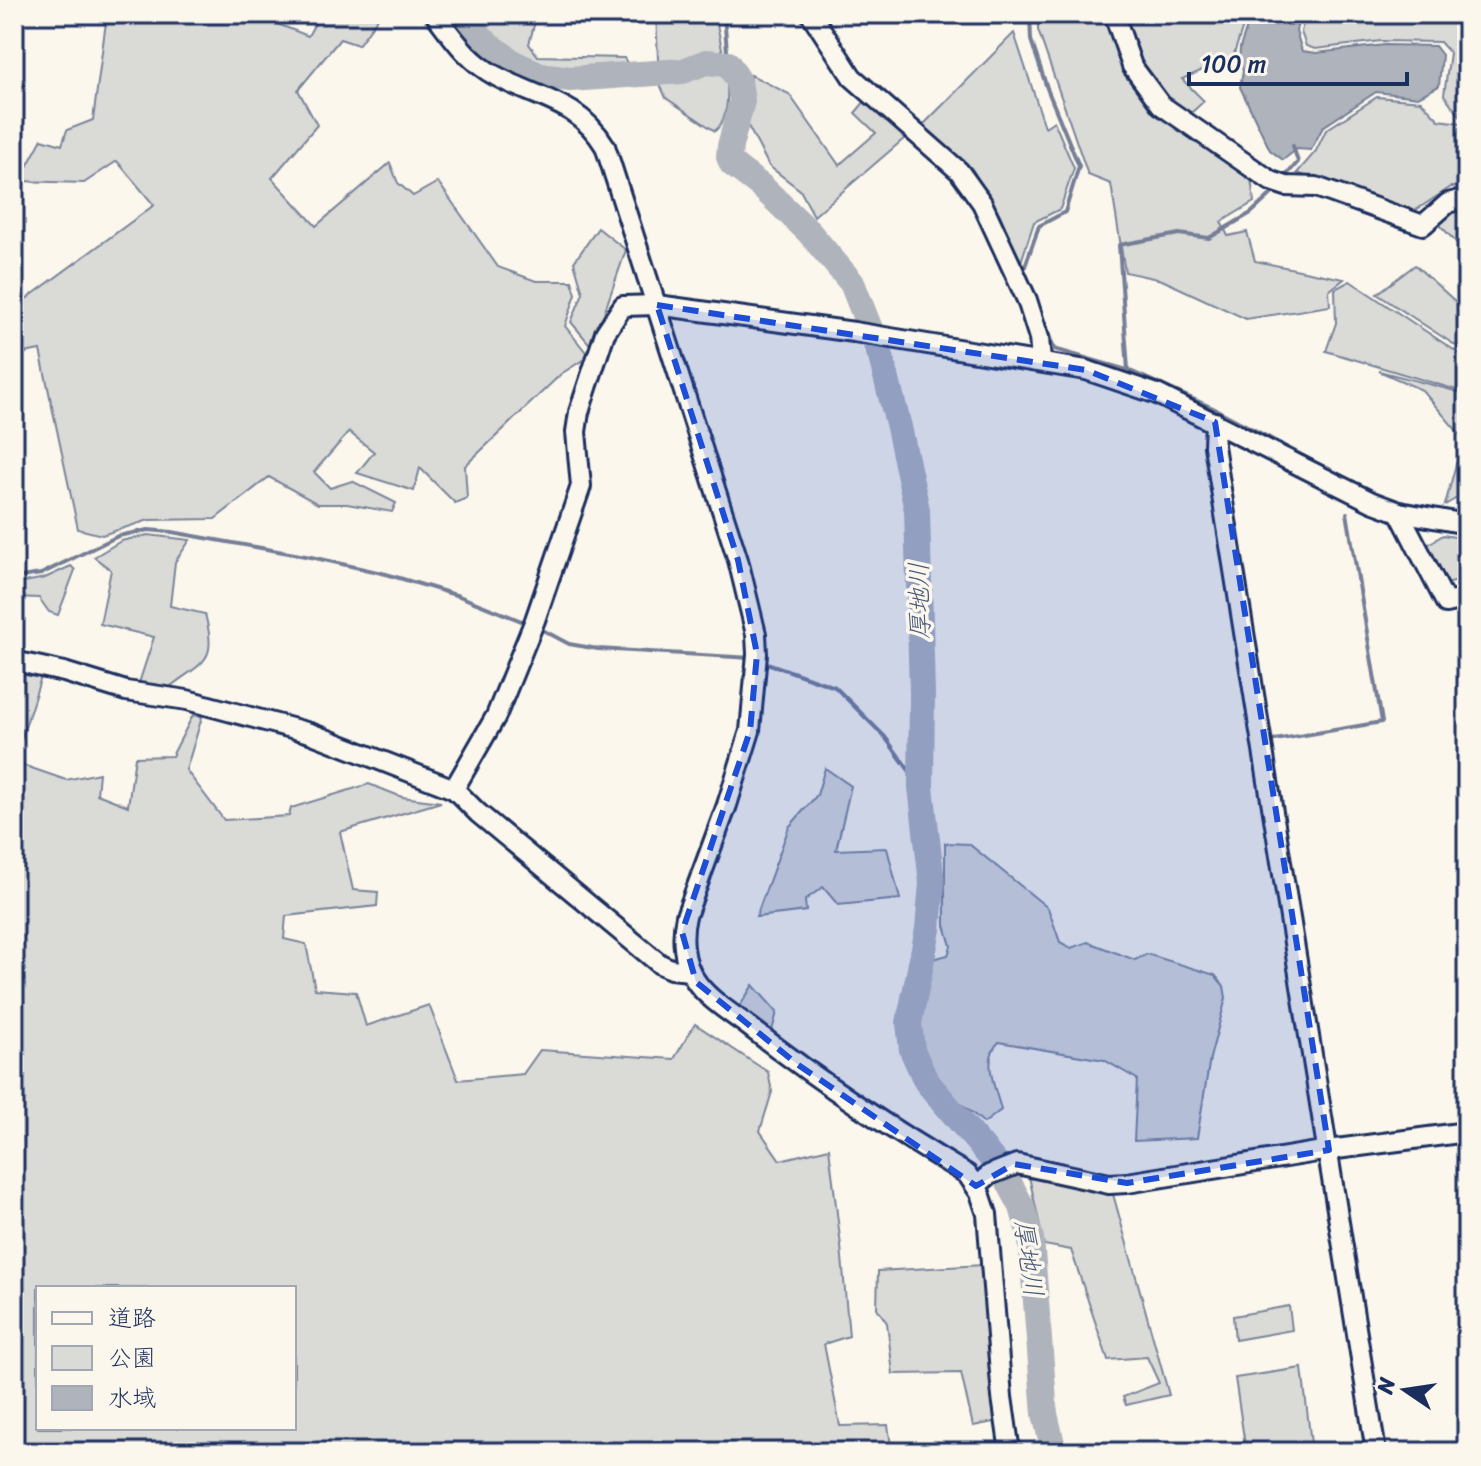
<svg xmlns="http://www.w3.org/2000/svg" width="1481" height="1466" viewBox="0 0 1481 1466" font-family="Sriracha,'Klee One',sans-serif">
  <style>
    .green { fill: #dadad7; stroke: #7a849a; stroke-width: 2; fill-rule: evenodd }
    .water { fill: #afb3bb; stroke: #747e96; stroke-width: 2 }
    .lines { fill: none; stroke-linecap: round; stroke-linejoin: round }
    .stream { stroke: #747e96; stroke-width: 4 }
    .river { stroke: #afb3bb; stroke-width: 26 }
    .minor-casing { stroke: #1b2f5e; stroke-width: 24 }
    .minor { stroke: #fbf7ec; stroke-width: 18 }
    .marked { fill: #1d4ed8; fill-opacity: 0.2; stroke: #1d4ed8; stroke-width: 6; stroke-dasharray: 16 10; stroke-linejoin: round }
    .labels { text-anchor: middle; stroke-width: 7; stroke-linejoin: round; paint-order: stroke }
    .water-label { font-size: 26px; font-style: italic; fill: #47577a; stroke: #fbf7ec }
  </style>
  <rect width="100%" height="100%" fill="#fbf7ec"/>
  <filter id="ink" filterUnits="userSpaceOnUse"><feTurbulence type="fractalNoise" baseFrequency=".0125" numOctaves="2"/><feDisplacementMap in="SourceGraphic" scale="16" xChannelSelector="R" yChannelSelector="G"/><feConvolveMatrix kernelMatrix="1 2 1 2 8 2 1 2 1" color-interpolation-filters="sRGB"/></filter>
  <g filter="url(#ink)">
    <g class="green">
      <path d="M107 14H275V23L308 36 320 14H381L358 45 340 39 298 90 317 125 272 178 316 226 390 163 398 183 413 196 438 182 498 267 536 281H572L576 294 565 326 589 356 561 374 465 466 467 498 455 503 420 468 414 491 357 473 374 452 349 432 314 472 330 488 352 481 396 503 392 512 347 504H318L269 477 215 519 149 520 102 535 78 529 40 350 14 355V308L154 205 117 161 84 183 19 181 42 139 62 145 67 130 93 120Z"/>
      <path d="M476 14H537L529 44 538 56 624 58 629 66C615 71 601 71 586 72 533 74 505 59 476 14Z"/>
      <path d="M656 14H715C720 44 740 109 715 131L666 98 659 82Z"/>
      <path d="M1038 14H1106L1124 67 1251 178 1254 202 1221 222 1228 236 1247 232 1255 261 1344 279 1329 291 1330 306 1246 319 1162 280 1125 272 1111 184 1088 175 1038 30Z"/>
      <path d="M1120 14H1247L1233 57 1182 79 1204 101 1189 115 1161 98 1136 63Z"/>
      <path d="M1305 14H1467V125L1444 95 1450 53 1440 42 1381 41 1315 49 1306 46 1301 32Z"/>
      <path d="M1014 33 1045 127 1054 121 1074 168 1060 209 1034 222 1020 265 1000 215 972 169 922 126Z"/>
      <path d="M751 75 789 94 839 165 876 133 855 113 866 100 905 138 814 216 800 190 769 166 748 126Z"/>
      <path d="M1377 97 1421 101 1439 120 1461 123 1467 133V187H1451L1413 212 1297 173 1316 151 1326 130Z"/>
      <path d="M1467 203V213L1462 223 1467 228V254L1437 222 1450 210Z"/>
      <path d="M598 228 626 250 592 347 571 322 583 293 574 262Z"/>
      <path d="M1415 265 1467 312V348L1461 349 1377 294Z"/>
      <path d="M1350 281 1460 354H1467V393L1326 351 1336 323 1335 289Z"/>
      <path d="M1379 371 1459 392 1467 397V492L1445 505 1463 438 1422 390Z"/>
      <path d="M148 535 190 540 175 562 170 606 205 614C218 663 204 660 167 689L139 683 154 637 100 624 111 570 94 557 121 541Z"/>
      <path d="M1443 535 1467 539V578L1444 585 1424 547Z"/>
      <path d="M71 566 75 570 58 615 49 612 39 598 14 597V584L45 578Z"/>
      <path d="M14 670 41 677 14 762 66 780 99 773 97 794 128 806 135 757 172 756 193 715 202 717 186 770 224 820 289 816 291 808 369 784 402 797 441 802 340 832 353 890 378 892 377 906 286 916 284 939 306 944 315 989 356 992 366 1026 429 1005 458 1080 523 1074 540 1050 674 1059 695 1024 768 1072 772 1092 760 1131 780 1160 829 1148 841 1246 849 1336 824 1344 840 1426 888 1425 892 1452H14ZM38 1288H294V1428H38Z"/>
      <path d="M825 768 851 786 836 850 887 848 900 899 838 905 823 887 805 900 806 911 756 917 789 827 817 795Z"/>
      <path d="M945 843 969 844 1048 908 1060 942 1071 948 1088 942 1135 960 1147 954 1215 975 1224 986 1226 998 1210 1058 1197 1138 1134 1141 1137 1079 1104 1060 999 1042C981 1059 996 1089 1001 1110L984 1123C952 1095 909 1068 916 1020 919 999 927 979 932 959L948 955 951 946 945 925Z"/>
      <path d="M753 985 777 1012 772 1031 738 1009Z"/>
      <path d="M1028 1172 1113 1194 1169 1395 1126 1405 1123 1397 1159 1383 1147 1357 1108 1360 1071 1250 1044 1245Z"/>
      <path d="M983 1265 994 1422 973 1426 961 1373 893 1374 887 1323 877 1308 878 1271Z"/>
      <path d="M1289 1306 1292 1330 1235 1340 1233 1316Z"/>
      <path d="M1302 1368 1312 1452H1246L1235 1378Z"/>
    </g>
    <path class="water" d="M1251 14H1300L1296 31 1302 51 1316 53 1385 45 1435 46 1442 55 1439 86 1418 97 1376 92 1323 127 1311 150 1297 149 1283 160 1270 150 1240 87 1243 71 1239 61 1240 48Z"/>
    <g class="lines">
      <g class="stream">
        <path d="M724 14 728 64"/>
        <path d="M1030 14 1031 40 1048 91 1079 166 1065 212 1039 226 1024 269 1033 293"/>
        <path d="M1283 179 1298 162 1293 146"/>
        <path d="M1276 190 1251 213 1209 238 1179 234 1119 245 1128 370 1213 408 1341 476"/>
        <path d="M1038 305 1054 349 1127 370"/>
        <path d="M14 578 41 574 118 536 148 530 172 532 311 557 386 574 459 596 529 624"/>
        <path d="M537 627 569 644 598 649 752 658"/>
        <path d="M764 662 835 687 885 737 921 787"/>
        <path d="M1269 741 1382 722 1347 513"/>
      </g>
      <path class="river" d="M459 14 488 44 514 63 539 75 570 79 683 71 706 62 728 64 739 81 742 101 730 146 729 157 732 164 761 186 808 231 852 283 881 357 899 427 917 510 922 694 921 787 932 883 928 929 909 1023 912 1050 926 1081 1004 1173 1022 1207 1031 1239 1045 1414 1054 1452"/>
      <defs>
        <g id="minor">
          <path d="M435 14C453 38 469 62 496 76 538 99 578 101 605 146L738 560 756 634 757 654 750 731 727 805 686 916C681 937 683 962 695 980 708 1000 733 1014 751 1028 820 1082 892 1130 967 1174L980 1193 987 1214 1002 1397 1010 1452"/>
          <path d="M811 14 852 77 959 171 982 203 1027 300 1039 338 1041 361"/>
          <path d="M1114 14 1132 66 1161 105 1271 181 1286 186 1316 187 1423 225 1448 203 1467 198"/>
          <path d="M1215 422 1214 446 1376 1452"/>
          <path d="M1399 512 1446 603 1467 598"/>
          <path d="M14 661 64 672 126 691 187 700 310 733 454 789 478 813 660 964 671 969 690 971"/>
          <path d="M454 789 496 716 535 620 581 486 576 432 579 412 605 333 623 306 657 305 854 332 1086 370 1157 394 1372 502 1399 512 1467 524"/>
          <path d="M976 1186 989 1175 1017 1164 1109 1184 1127 1183 1329 1150 1467 1132"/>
        </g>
      </defs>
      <use href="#minor" class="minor-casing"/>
      <use href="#minor" class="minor"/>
    </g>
  </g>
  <path class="marked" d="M657 305 1086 370 1215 422 1329 1150 1127 1183 1014 1164 976 1186 797 1064 696 982 682 932 750 731 757 654 738 560Z"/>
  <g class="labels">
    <g class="water-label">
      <text transform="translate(919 601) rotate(-91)" y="9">厚地川</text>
      <text transform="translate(1029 1258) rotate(82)" y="9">厚地川</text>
    </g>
  </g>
  <rect width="1481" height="1466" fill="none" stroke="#fbf7ec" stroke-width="48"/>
  <rect x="24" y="24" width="1433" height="1418" fill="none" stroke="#1b2f5e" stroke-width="3" filter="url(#ink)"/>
  <rect x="36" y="1286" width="260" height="144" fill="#fbf7ec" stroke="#a1a7b3" stroke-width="2"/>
  <rect x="52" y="1312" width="40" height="12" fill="#fbf7ec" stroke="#a1a7b3" stroke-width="2"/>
  <text x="108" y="1326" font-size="24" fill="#1b2f5e">道路</text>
  <rect x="52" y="1346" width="40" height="24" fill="#dadad7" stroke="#a1a7b3" stroke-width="2"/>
  <text x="108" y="1366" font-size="24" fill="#1b2f5e">公園</text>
  <rect x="52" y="1386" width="40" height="24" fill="#afb3bb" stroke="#a1a7b3" stroke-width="2"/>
  <text x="108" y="1406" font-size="24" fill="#1b2f5e">水域</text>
  <g transform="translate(1405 1390) rotate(283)" stroke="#fbf7ec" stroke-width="6" paint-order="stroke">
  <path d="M0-6L14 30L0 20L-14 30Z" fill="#1b2f5e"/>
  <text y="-12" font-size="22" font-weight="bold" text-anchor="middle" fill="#1b2f5e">N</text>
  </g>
  <path d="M1189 72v12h218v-12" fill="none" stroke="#1b2f5e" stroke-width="4"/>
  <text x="1201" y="72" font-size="24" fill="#1b2f5e" stroke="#fbf7ec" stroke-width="6" paint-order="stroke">100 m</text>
</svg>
